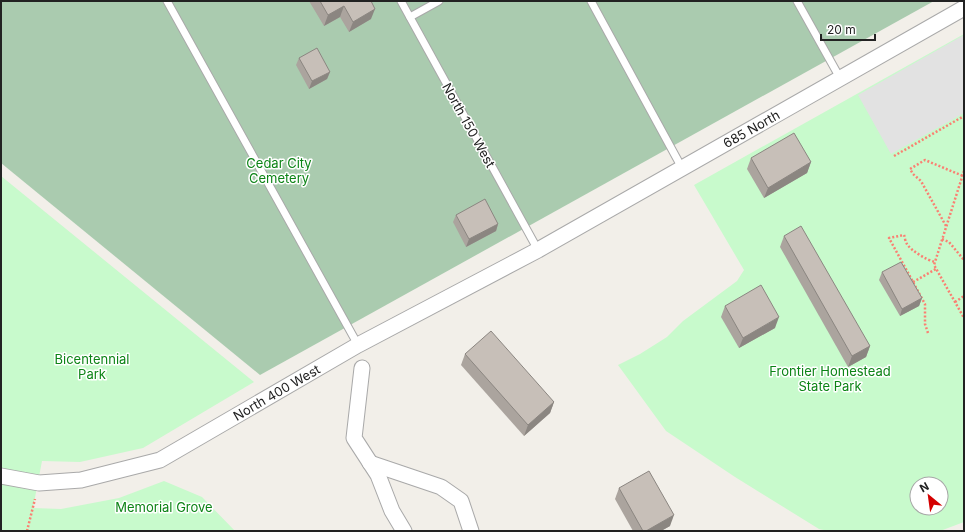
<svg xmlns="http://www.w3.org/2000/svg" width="965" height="532" viewBox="0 0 965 532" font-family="Inter,sans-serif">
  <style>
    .cemetery { fill: #aacbaf }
    .park { fill: #c8facc; fill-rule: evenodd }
    .parking { fill: #e2e2e2 }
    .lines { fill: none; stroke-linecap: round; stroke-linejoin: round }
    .lane-casing { stroke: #a9a9a9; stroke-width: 9 }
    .street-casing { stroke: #a9a9a9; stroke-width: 17 }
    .path { stroke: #fa8072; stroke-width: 2.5; stroke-dasharray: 2 2; stroke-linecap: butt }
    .lane { stroke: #fff; stroke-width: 7 }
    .street { stroke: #fff; stroke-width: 15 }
    .wall { fill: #aba49e }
    .shaded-wall { fill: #8b8681 }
    .building { fill: #c7bfb8; stroke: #8b8681 }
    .labels { text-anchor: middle; stroke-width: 3; stroke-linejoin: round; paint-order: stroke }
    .street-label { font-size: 13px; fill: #222; stroke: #fff }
    .park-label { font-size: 13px; fill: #0c8416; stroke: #fff }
  </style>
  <rect width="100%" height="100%" fill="#f2efe9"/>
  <path class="cemetery" d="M1 1H934L260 375 1 163Z"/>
  <g class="park">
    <path d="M964 34V522L940 531H828L819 529 735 477 666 431 618 365 640 354 667 337 683 321 737 281 744 270 694 185ZM917 484H941V508H917Z"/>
    <path d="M1 176 254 382 143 448 80 462 42 461 33 508 61 509 119 498 164 481 202 497 235 531H1Z"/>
  </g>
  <path class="parking" d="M964 35V113L891 154 858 95Z"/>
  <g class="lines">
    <defs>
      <g id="lane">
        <path d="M167 1 358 345"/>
        <path d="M401 1 538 250"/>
        <path d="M591 1 682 168"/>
        <path d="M797 1 840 78"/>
        <path d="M410 17 439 1"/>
      </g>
      <g id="street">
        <path d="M362 368 354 438 378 475 392 511 404 531"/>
        <path d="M370 463 441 487 461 501 471 531"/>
        <path id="s1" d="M1 476 39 483 81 480 160 460 358 345 538 250 964 8"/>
      </g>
    </defs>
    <use href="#lane" class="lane-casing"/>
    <use href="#street" class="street-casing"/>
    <g class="path">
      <path d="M894 156 964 116"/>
      <path d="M964 171 934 265 964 318"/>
      <path d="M946 226 921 181 913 174 910 169 925 160 963 176"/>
      <path d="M942 239 949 242 964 260"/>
      <path d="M913 282 936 269"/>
      <path d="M955 302 964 296"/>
      <path d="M928 333 925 324V304L889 238 904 235C905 237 905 242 907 244 911 251 927 260 935 262"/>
      <path d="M1 531H2"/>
      <path d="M27 531 35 499"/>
    </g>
    <use href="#lane" class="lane"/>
    <use href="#street" class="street"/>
  </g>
  <g class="wall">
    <path d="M309 1H371V19L349 32 340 17 324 26Z"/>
    <path d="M299 58 330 72 327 79 309 89 296 65Z"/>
    <path d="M751 158 811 162 807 173 764 198 747 169Z"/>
    <path d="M456 215 498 224 496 231 466 247 453 222Z"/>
    <path d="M784 236 870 346 866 357 848 367 780 247Z"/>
    <path d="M882 272 922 298 919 306 900 316 879 280Z"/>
    <path d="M725 306 775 328 739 348 721 317Z"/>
    <path d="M465 354 554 402 550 413 524 436 461 365Z"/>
    <path d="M619 488 670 526 661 531H633L615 499Z"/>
  </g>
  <g class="shaded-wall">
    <path d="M344 6 340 17 324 26 328 15Z"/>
    <path d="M375 9 371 19 349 32 353 22Z"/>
    <path d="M330 72 327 79 309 89 312 81Z"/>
    <path d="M811 162 807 173 764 198 768 188Z"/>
    <path d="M498 224 496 231 466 247 469 239Z"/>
    <path d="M922 298 919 306 900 316 902 309Z"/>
    <path d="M779 317 775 328 739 348 743 338Z"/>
    <path d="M870 346 866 357 848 367 852 356Z"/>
    <path d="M554 402 550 413 524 436 528 425Z"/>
    <path d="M674 515 670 526 661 531H646Z"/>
  </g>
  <g class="building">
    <path d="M320 1H371L375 9 353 22 344 6 328 15Z"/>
    <path d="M317 48 330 72 312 81 299 58Z"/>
    <path d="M794 133 811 162 768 188 751 158Z"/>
    <path d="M485 199 498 224 469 239 456 215Z"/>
    <path d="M801 226 870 346 852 356 784 236Z"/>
    <path d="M901 262 922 298 902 309 882 272Z"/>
    <path d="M761 285 779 317 743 338 725 306Z"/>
    <path d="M491 331 554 402 528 425 465 354Z"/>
    <path d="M649 471 674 515 646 531H643L619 488Z"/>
  </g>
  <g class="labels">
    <g class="street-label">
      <text transform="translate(469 125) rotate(61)" y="5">North 150 West</text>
      <text dy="5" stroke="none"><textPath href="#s1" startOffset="840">685 North</textPath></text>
      <text dy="5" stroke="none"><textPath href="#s1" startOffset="297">North 400 West</textPath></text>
    </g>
    <g class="park-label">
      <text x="279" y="168">Cedar City<tspan x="279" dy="15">Cemetery</tspan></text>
      <text x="92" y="364">Bicentennial<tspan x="92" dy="15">Park</tspan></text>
      <text x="830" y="376">Frontier Homestead<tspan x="830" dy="15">State Park</tspan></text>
      <text x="164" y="512">Memorial Grove</text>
    </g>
  </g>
  <rect width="965" height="532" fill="none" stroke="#222222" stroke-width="4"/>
  <g transform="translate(929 496) rotate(331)"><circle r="19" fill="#ffffff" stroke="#a7a7a7"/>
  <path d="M0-3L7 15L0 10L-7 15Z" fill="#d40000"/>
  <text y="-6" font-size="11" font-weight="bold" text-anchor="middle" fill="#222222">N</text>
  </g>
  <path d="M821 34v6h54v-6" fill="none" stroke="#222222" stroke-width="2"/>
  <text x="827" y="34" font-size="12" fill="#222222" stroke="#ffffff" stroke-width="3" paint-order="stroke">20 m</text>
</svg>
